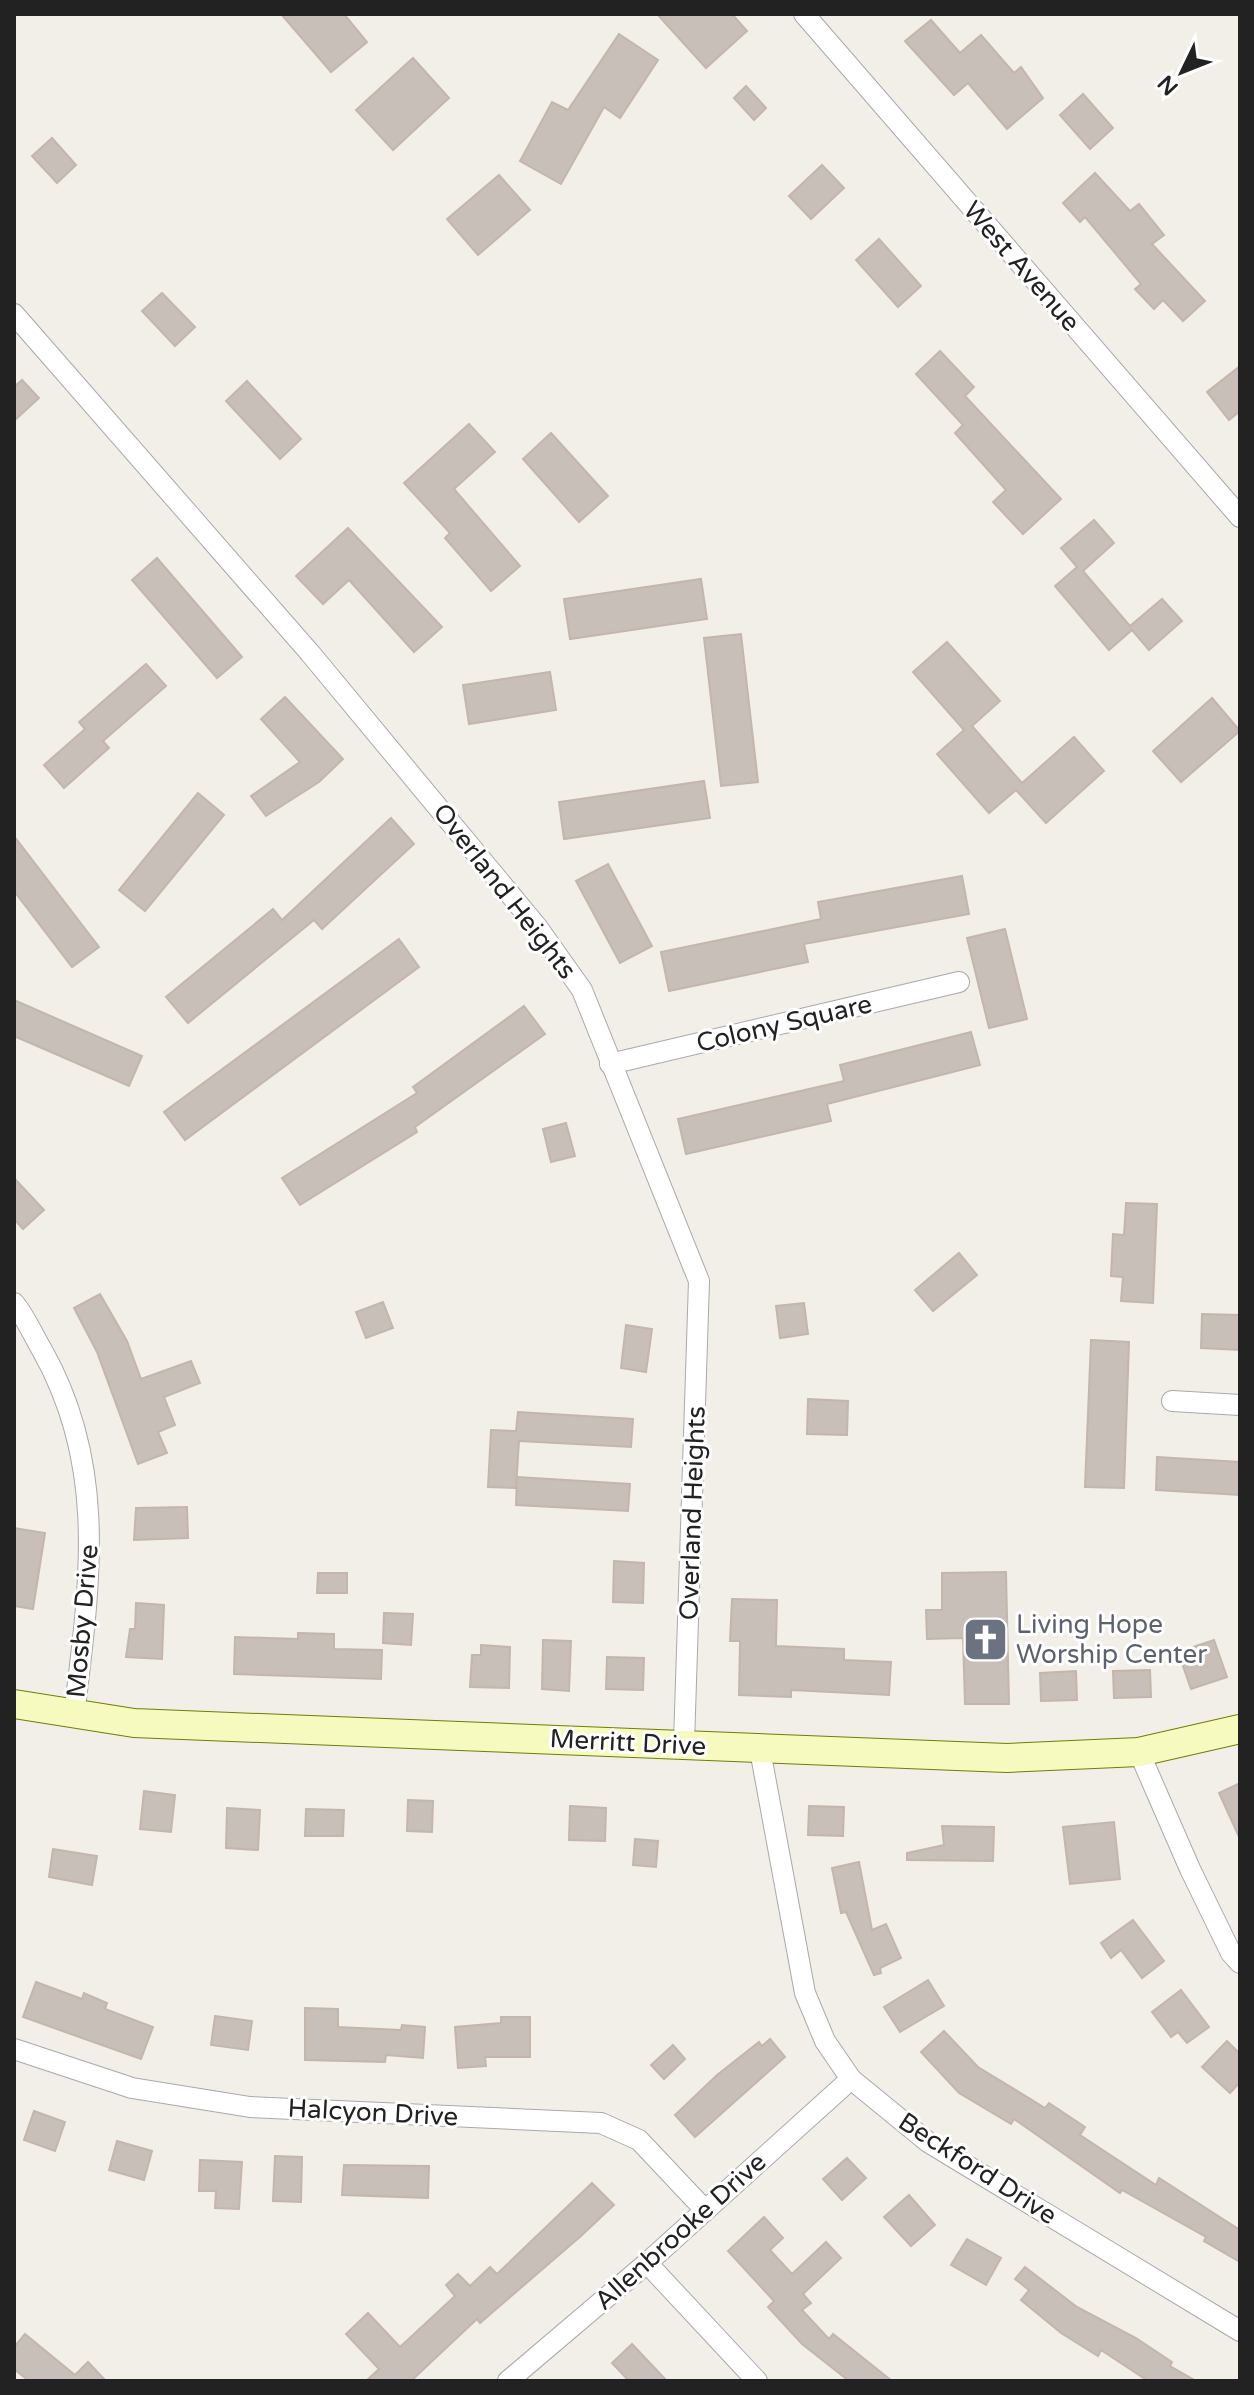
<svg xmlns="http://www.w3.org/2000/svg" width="1254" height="2395" viewBox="0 0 1254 2395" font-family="'Varela Round',sans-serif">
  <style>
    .building { fill: #c7bfb8; stroke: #c4b6ab; stroke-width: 2 }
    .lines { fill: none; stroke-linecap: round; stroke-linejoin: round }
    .minor-casing { stroke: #a9a9a9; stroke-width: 22 }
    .secondary-casing { stroke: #707d05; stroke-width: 30 }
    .minor { stroke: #fff; stroke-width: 20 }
    .secondary { stroke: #f7fabf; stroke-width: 28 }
    .labels { text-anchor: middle; stroke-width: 6; stroke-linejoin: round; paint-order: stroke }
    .street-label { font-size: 26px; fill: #222; stroke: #fff }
    .worship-label { font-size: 26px; fill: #5b616d; stroke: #fff; text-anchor: start }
  </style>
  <rect width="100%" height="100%" fill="#f2efe9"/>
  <g class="building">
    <path d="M281 14H344L367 42 331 72Z"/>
    <path d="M657 14H732L747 31 706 68Z"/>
    <path d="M931 20 960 53 981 35 1014 73 1021 67 1043 98 1007 129 968 83 954 95 905 41Z"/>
    <path d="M619 34 658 60 620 118 604 107 561 184 520 161 552 102 568 110Z"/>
    <path d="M413 58 449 98 393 150 356 110Z"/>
    <path d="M746 86 766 108 754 120 734 98Z"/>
    <path d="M1083 94 1113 128 1090 149 1060 115Z"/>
    <path d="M52 138 76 165 57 183 32 156Z"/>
    <path d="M822 165 844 188 811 219 789 196Z"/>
    <path d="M1095 173 1130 211 1139 204 1164 235 1152 244 1205 301 1183 321 1163 300 1154 309 1135 289 1141 284 1085 217 1080 222 1063 203Z"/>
    <path d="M499 175 530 210 478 255 447 219Z"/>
    <path d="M879 239 921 286 898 307 856 260Z"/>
    <path d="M162 293 195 327 175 346 142 311Z"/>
    <path d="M940 351 974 387 965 396 1061 499 1023 534 993 502 1006 490 955 433 963 425 916 374Z"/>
    <path d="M1240 366V411L1229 420 1207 392Z"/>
    <path d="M22 380 39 398 14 421V387Z"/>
    <path d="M247 381 301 439 280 459 226 401Z"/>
    <path d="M469 424 495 452 454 489 520 566 491 591 445 538 450 533 404 483Z"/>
    <path d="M551 433 608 496 579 522 523 459Z"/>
    <path d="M1094 520 1114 543 1083 571 1130 626 1162 599 1182 621 1149 650 1132 630 1109 650 1055 586 1077 567 1061 548Z"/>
    <path d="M348 528 442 627 414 652 349 580 323 604 296 576Z"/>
    <path d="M157 558 242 657 217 678 132 580Z"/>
    <path d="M701 579 707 619 570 639 564 599Z"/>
    <path d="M741 634 758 782 721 786 704 638Z"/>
    <path d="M947 642 1000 701 972 726 1022 783 1074 737 1104 771 1046 823 1016 790 989 813 937 754 964 730 913 672Z"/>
    <path d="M146 664 166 686 103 741 109 748 64 788 44 765 85 729 79 722Z"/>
    <path d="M550 672 556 710 469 724 463 685Z"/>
    <path d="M285 697 343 759 319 782 266 816 251 796 300 762 261 719Z"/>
    <path d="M1212 698 1240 731 1181 782 1153 751Z"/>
    <path d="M704 781 710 818 564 839 559 802Z"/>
    <path d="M198 793 224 815 145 911 119 890Z"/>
    <path d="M391 818 414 844 322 929 314 920 188 1023 166 997 273 909 282 920Z"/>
    <path d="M14 836 99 947 72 967 14 891Z"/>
    <path d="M608 864 652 946 620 963 576 881Z"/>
    <path d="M962 876 969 914 804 944 808 962 669 991 661 952 821 919 818 902Z"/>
    <path d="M1005 929 1027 1019 989 1028 967 938Z"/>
    <path d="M399 939 419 967 185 1140 164 1112Z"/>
    <path d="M14 1000 142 1056 129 1086 14 1036Z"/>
    <path d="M524 1006 545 1034 415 1127 417 1132 300 1205 282 1178 417 1093 413 1087Z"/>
    <path d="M971 1032 980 1065 827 1104 831 1121 686 1154 678 1119 844 1081 840 1065Z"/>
    <path d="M566 1123 575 1156 551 1162 543 1129Z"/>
    <path d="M14 1178 44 1210 23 1229 14 1219Z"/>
    <path d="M1126 1203 1157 1204 1153 1303 1121 1301 1123 1277 1111 1276 1113 1234 1124 1235Z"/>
    <path d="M959 1253 977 1275 933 1311 915 1290Z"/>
    <path d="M100 1294 127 1341 141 1379 191 1361 200 1383 164 1397 175 1425 158 1432 167 1453 138 1464 97 1352 74 1308Z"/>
    <path d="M383 1302 393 1328 366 1338 356 1312Z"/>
    <path d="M804 1303 808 1334 780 1338 776 1306Z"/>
    <path d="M1202 1314 1240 1315V1350L1201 1348Z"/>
    <path d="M626 1325 652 1329 646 1372 621 1368Z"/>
    <path d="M1091 1340 1129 1342 1124 1488 1085 1487Z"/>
    <path d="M808 1399 848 1401 847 1435 807 1434Z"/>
    <path d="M518 1412 633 1419 631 1447 519 1441 516 1488 488 1487 491 1430 516 1431Z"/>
    <path d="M1157 1457 1240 1462V1495L1156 1490Z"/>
    <path d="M517 1477 630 1484 628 1511 516 1505Z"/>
    <path d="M187 1507 188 1538 134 1540 136 1508Z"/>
    <path d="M14 1528 45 1533 33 1609 14 1606Z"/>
    <path d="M614 1561 644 1563 643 1603 613 1602Z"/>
    <path d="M1006 1572 1009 1704H965L963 1638 927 1639 926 1610H942V1573Z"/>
    <path d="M318 1573H347V1593H317Z"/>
    <path d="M732 1599 777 1600 776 1646 844 1649V1660L891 1662 889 1695 791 1690V1697L739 1695 740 1641H730Z"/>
    <path d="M136 1603 164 1605 162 1659 126 1657 130 1629H135Z"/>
    <path d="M384 1613 413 1614 411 1645 383 1643Z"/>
    <path d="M298 1633 334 1634V1649L382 1650 381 1679 234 1674 235 1637 298 1639Z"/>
    <path d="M543 1640 571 1641 569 1691 542 1689Z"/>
    <path d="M1214 1640 1227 1677 1191 1689 1178 1652Z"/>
    <path d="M481 1645 510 1647 509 1688 470 1687 472 1655H481Z"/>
    <path d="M607 1657 644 1658 643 1690 606 1689Z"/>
    <path d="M1150 1670 1151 1697 1114 1698 1113 1671Z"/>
    <path d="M1076 1671 1077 1700 1041 1701 1040 1673Z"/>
    <path d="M1240 1783V1839L1219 1793Z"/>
    <path d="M144 1791 175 1795 171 1832 140 1829Z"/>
    <path d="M408 1800 433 1801 432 1832 407 1831Z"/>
    <path d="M570 1806 606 1808 605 1841 569 1840Z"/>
    <path d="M809 1806 844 1807 843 1836 808 1835Z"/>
    <path d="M227 1808 260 1810 258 1850 226 1848Z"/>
    <path d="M306 1809 344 1810 343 1836H305Z"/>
    <path d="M1114 1822 1120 1879 1070 1884 1063 1827Z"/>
    <path d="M942 1826 994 1827 993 1861 907 1860V1853L944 1845Z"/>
    <path d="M635 1839 658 1841 656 1867 633 1865Z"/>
    <path d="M53 1849 97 1856 92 1885 49 1877Z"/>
    <path d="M859 1862 872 1930 886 1924 901 1958 880 1968 881 1973 874 1975 846 1912 841 1913 832 1868Z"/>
    <path d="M1133 1920 1164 1961 1142 1978 1121 1950 1111 1958 1101 1943Z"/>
    <path d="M928 1980 944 2006 900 2032 884 2007Z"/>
    <path d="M36 1982 82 1999 84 1993 107 2003 105 2009 153 2027 141 2059 23 2017Z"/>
    <path d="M1181 1990 1209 2027 1187 2043 1178 2032 1171 2037 1152 2012Z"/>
    <path d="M305 2008 338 2009V2027L401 2030 402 2025 425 2027 423 2058 386 2055 385 2062 305 2060Z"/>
    <path d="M215 2016 252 2021 248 2050 211 2045Z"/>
    <path d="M501 2017H530V2057H485L486 2066 458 2068 455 2027 501 2023Z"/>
    <path d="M944 2031 978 2067 1045 2108 1049 2103 1085 2127 1080 2135 1156 2185 1159 2178 1240 2230V2262L1204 2241 1206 2237 1122 2190 1120 2193 1014 2119 1011 2124 959 2093 921 2052Z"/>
    <path d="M770 2039 785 2057 695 2137 675 2115 717 2075 759 2042 762 2046Z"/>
    <path d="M1227 2041 1240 2054V2082L1230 2093 1202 2067Z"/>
    <path d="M673 2045 685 2059 664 2079 651 2065Z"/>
    <path d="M34 2111 65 2122 55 2151 24 2140Z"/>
    <path d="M117 2141 152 2151 144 2180 109 2170Z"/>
    <path d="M275 2156 302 2157 301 2202 273 2201Z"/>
    <path d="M847 2158 866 2178 842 2200 823 2179Z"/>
    <path d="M200 2160 242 2162 239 2209 215 2208 216 2191H199Z"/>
    <path d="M344 2165 429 2166 428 2198 342 2195Z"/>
    <path d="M592 2183 614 2205 581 2236 480 2323 477 2319 411 2381H366L379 2369 346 2334 368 2313 400 2347 455 2296 446 2285 458 2274 470 2286 490 2267 497 2274Z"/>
    <path d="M909 2195 935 2225 911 2246 884 2217Z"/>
    <path d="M764 2217 783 2238 770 2250 792 2274 826 2242 841 2258 803 2294 811 2303 802 2310 829 2339 833 2334 892 2381H849L802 2344 768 2307 774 2301 728 2251Z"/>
    <path d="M967 2239 1001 2258 986 2285 951 2265Z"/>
    <path d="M1025 2267 1077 2307 1136 2338 1172 2362 1170 2366 1196 2381H1148L1101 2350 1098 2356 1061 2333 1021 2300 1029 2290 1015 2279Z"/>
    <path d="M25 2334 75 2375 88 2362 106 2381H29L14 2369V2347Z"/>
    <path d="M632 2344 667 2381H629L612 2363Z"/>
  </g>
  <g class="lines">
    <defs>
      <g id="minor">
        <path d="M804 14 1240 517"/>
        <path d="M14 314 310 653 538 928 582 990 699 1281 684 1743"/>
        <path d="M610 1064 959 982"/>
        <path d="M14 1303C25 1316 33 1335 42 1350 109 1468 89 1588 74 1716"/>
        <path d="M1172 1401 1240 1405"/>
        <path d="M760 1750 805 1993 825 2041 851 2079 928 2142 1240 2331"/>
        <path d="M1139 1752 1190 1869 1231 1953 1240 1963"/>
        <path d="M14 2049 132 2088 250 2107 601 2123 639 2140 705 2210"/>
        <path d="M647 2263 757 2381"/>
        <path d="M508 2381 647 2263 851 2079"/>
      </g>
      <path id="secondary" d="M14 1704 134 1723 1007 1758 1139 1752 1240 1729"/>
    </defs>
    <use href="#minor" class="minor-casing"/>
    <use href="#secondary" class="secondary-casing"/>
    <use href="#minor" class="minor"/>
    <use href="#secondary" class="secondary"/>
  </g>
  <defs>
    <symbol id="church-square" viewBox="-11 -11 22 22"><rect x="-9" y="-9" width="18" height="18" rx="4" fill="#6b7280" stroke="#fff"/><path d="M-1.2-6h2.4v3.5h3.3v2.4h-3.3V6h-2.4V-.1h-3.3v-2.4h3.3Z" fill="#fff"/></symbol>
  </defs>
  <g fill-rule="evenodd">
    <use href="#church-square" x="960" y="1614" width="51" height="51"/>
  </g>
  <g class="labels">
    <g class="street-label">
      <text transform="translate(1022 266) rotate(49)" y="9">West Avenue</text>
      <text transform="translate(505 891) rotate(52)" y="9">Overland Heights</text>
      <text transform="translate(784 1023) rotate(-13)" y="9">Colony Square</text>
      <text transform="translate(692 1513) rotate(-88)" y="9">Overland Heights</text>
      <text transform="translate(82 1621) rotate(-85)" y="9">Mosby Drive</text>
      <text transform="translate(628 1742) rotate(3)" y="9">Merritt Drive</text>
      <text transform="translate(373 2112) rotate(3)" y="9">Halcyon Drive</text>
      <text transform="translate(978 2168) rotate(33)" y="9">Beckford Drive</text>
      <text transform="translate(680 2231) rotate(-42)" y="9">Allenbrooke Drive</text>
    </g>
    <g class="worship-label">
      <text x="1016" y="1633">Living Hope<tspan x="1016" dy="30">Worship Center</tspan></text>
    </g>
  </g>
  <rect width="1254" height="2395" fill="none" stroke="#222222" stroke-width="32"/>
  <g transform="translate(1182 72) rotate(227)" stroke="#ffffff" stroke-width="6" paint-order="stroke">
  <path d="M0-6L14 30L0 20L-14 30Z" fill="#222222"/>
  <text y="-12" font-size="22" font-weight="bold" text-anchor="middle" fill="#222222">N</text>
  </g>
</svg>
